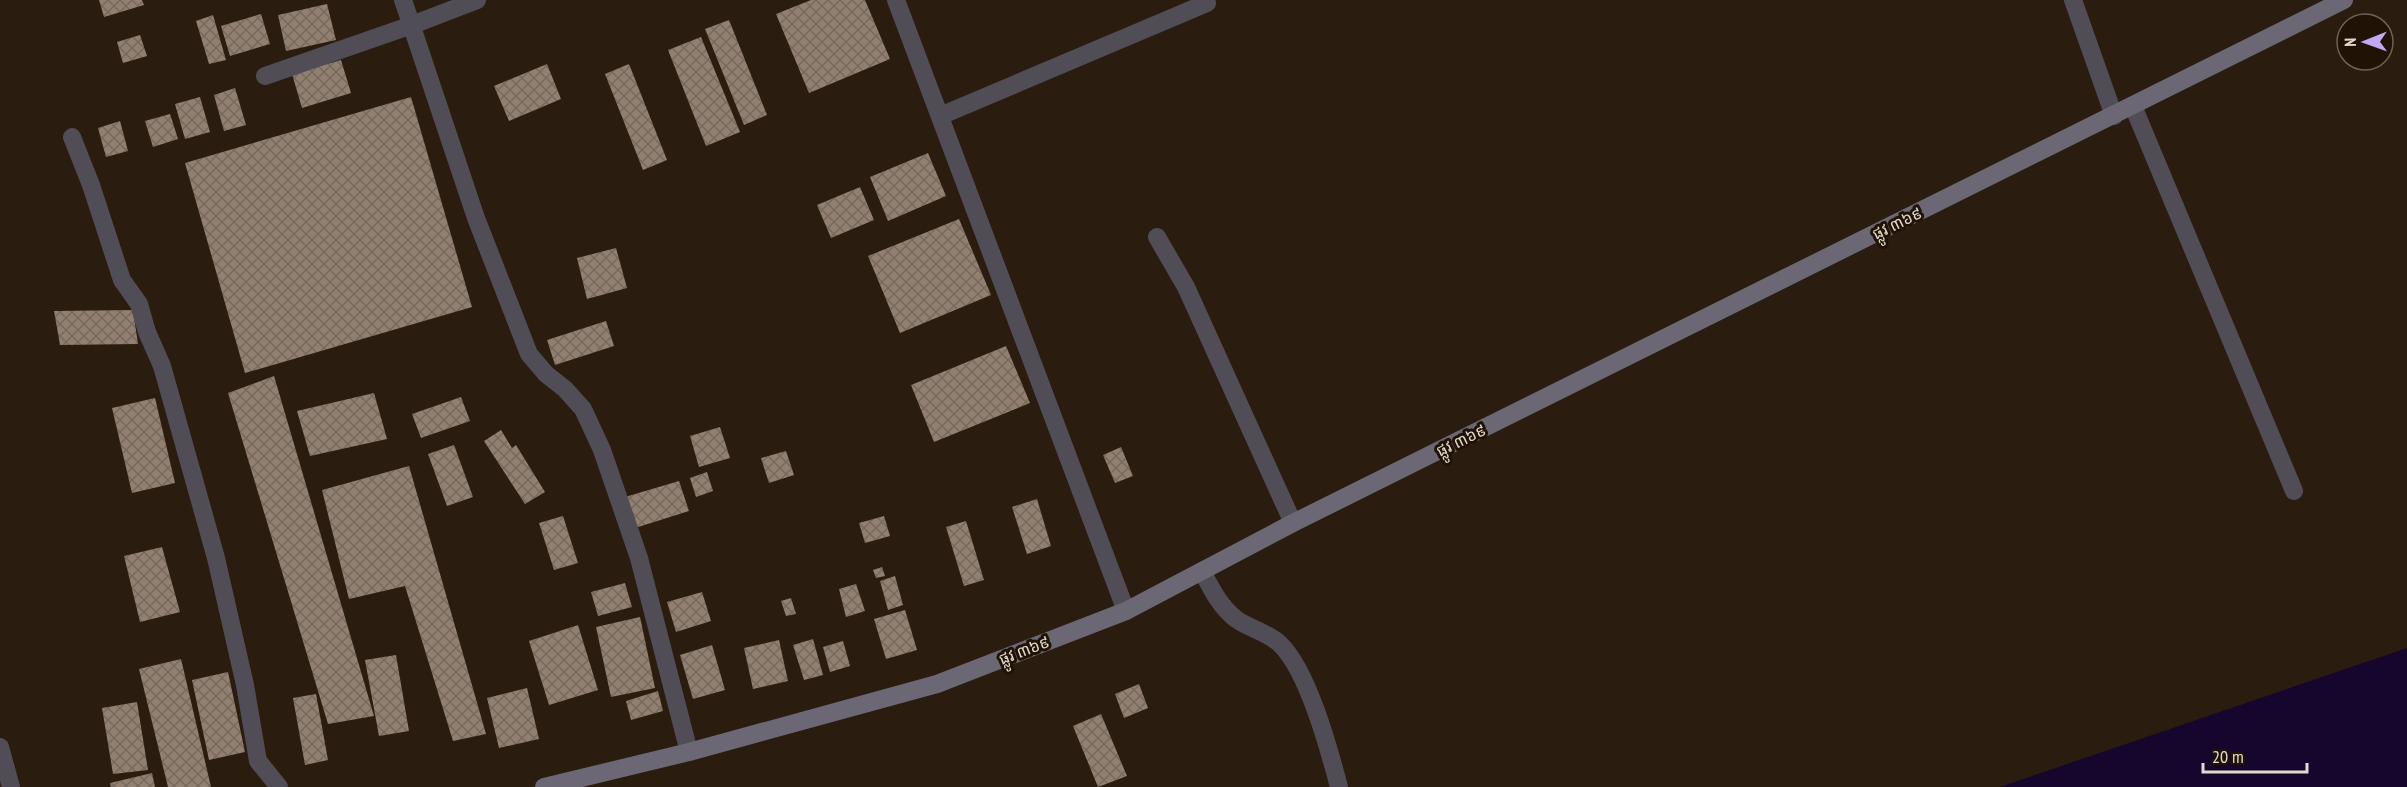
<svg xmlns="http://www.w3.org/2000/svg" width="2407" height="787" viewBox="0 0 2407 787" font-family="'PT Sans Narrow','Noto Sans Khmer',sans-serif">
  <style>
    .water { fill: #16052d }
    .building { fill: url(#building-cross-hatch) }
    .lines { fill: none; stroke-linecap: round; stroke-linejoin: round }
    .service { stroke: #504d56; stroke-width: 18 }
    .minor { stroke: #504d56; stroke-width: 18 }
    .secondary { stroke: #6b6775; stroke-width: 18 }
    .labels { text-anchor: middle; stroke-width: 6; stroke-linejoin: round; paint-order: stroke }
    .street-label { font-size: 16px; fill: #e2d9cf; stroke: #201305 }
  </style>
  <defs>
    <pattern id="building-cross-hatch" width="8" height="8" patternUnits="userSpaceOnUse" patternTransform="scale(1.5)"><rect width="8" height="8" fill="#917f6f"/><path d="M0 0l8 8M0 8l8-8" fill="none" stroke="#76695e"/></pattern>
  </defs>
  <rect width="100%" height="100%" fill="#2a1c0e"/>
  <path class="water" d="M2407 648V787H2000Z"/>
  <g class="building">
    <path d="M99 0H142L144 5 104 17Z"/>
    <path d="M811 0H865L890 59 809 93 776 14Z"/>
    <path d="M327 4 336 40 286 51 278 15Z"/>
    <path d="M261 14 270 44 230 56 221 26Z"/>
    <path d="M213 15 226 60 209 64 196 21Z"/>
    <path d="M729 20 767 115 744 125 705 29Z"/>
    <path d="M140 35 147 56 123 63 117 42Z"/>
    <path d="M701 37 740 132 706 146 668 50Z"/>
    <path d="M341 60 351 93 302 108 292 74Z"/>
    <path d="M547 64 561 99 509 121 494 86Z"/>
    <path d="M629 64 667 160 643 170 605 74Z"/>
    <path d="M235 88 246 125 224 131 214 95Z"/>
    <path d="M200 97 210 132 185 139 175 104Z"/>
    <path d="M411 97 472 307 245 373 185 163Z"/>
    <path d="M170 114 178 139 153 147 145 121Z"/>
    <path d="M120 121 128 151 106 157 98 128Z"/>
    <path d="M928 153 946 196 888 221 870 177Z"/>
    <path d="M860 187 874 220 831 238 817 205Z"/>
    <path d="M959 219 991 295 900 333 868 256Z"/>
    <path d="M616 248 627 288 587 299 577 258Z"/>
    <path d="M133 310 138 344 60 345 54 311Z"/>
    <path d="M606 321 614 346 555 365 547 340Z"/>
    <path d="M1006 346 1030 403 934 442 911 385Z"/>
    <path d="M274 376 374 716 328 724 228 393Z"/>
    <path d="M374 393 387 439 310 456 297 411Z"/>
    <path d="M461 397 470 421 421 438 412 414Z"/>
    <path d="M155 398 175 483 132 493 112 408Z"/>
    <path d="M720 427 730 458 699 467 690 436Z"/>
    <path d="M501 430 512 448 516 445 545 492 525 504 484 441Z"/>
    <path d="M454 445 473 497 447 506 428 454Z"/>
    <path d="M1121 447 1133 476 1115 483 1103 455Z"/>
    <path d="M786 451 794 475 769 483 761 458Z"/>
    <path d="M409 466 486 734 453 741 405 586 349 599 322 490Z"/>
    <path d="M707 472 713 491 696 497 690 478Z"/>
    <path d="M679 481 689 511 635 528 625 497Z"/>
    <path d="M1037 499 1051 546 1027 554 1012 507Z"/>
    <path d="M563 516 578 563 554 570 539 523Z"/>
    <path d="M884 516 890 536 865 543 859 523Z"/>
    <path d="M966 521 984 580 964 586 946 527Z"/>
    <path d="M162 547 180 612 140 622 124 556Z"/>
    <path d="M882 567 885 576 876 578 873 570Z"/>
    <path d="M895 576 903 605 888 610 880 581Z"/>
    <path d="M625 583 632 607 598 616 591 592Z"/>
    <path d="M856 584 865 611 846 617 839 589Z"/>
    <path d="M702 592 711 621 676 632 667 602Z"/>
    <path d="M791 598 796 614 786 616 781 601Z"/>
    <path d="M905 610 917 650 886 659 874 619Z"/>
    <path d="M640 617 655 688 611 697 596 627Z"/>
    <path d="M578 625 598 690 549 705 529 641Z"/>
    <path d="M813 639 823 675 804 680 793 645Z"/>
    <path d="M779 640 788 681 753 689 744 648Z"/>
    <path d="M843 641 850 666 830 672 823 647Z"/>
    <path d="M712 645 725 690 693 699 680 655Z"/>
    <path d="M396 655 409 731 379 736 365 660Z"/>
    <path d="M181 659 211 787H168L139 669Z"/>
    <path d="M228 672 245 752 209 760 192 680Z"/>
    <path d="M1139 684 1148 708 1124 718 1115 694Z"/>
    <path d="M527 688 539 739 499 748 487 698Z"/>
    <path d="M658 691 663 711 631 720 626 701Z"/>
    <path d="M316 694 328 760 305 765 293 698Z"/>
    <path d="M137 702 148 770 113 774 102 708Z"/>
    <path d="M1101 714 1127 776 1098 787 1073 726Z"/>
    <path d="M152 773 155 787H111L110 783Z"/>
  </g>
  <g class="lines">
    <g class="service">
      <path d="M2073 0 2114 116"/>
      <path d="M2133 106 2294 491"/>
      <path d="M940 116 1207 3"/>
      <path d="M1202 571C1211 588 1220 607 1236 619 1250 629 1267 632 1280 644 1308 671 1329 749 1339 787"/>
      <path d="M0 747 11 787"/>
    </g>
    <g class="minor">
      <path d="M403 0 476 218 529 354 546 374 565 389 583 409 602 450 639 558 689 752"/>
      <path d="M896 0 1126 611"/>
      <path d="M265 76 412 25 477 0"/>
      <path d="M72 137 91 185 122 280 139 304 147 332 162 366 216 558 245 685 258 761 279 787"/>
      <path d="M1157 237 1186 287 1293 523"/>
    </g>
    <path class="secondary" d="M544 787 689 752 937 684 1126 611 1293 523 2344 0"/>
  </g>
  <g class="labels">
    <g class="street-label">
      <text transform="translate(1897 223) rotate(-26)" y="6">ផ្លូវ ៣៦៩</text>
      <text transform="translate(1461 440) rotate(-26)" y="6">ផ្លូវ ៣៦៩</text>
      <text transform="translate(1024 650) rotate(-21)" y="6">ផ្លូវ ៣៦៩</text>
    </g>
  </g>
  <g transform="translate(2365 42) rotate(269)"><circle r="28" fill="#201305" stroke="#6e6256" stroke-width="1.5"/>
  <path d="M0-4.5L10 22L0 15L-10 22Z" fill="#c0a8f4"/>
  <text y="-9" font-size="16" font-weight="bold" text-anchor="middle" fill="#e2d9cf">N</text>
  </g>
  <path d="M2203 763v9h104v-9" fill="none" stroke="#e2d9cf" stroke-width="3"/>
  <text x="2212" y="763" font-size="18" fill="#e2d9cf" stroke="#201305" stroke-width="4.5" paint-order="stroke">20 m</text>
</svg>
